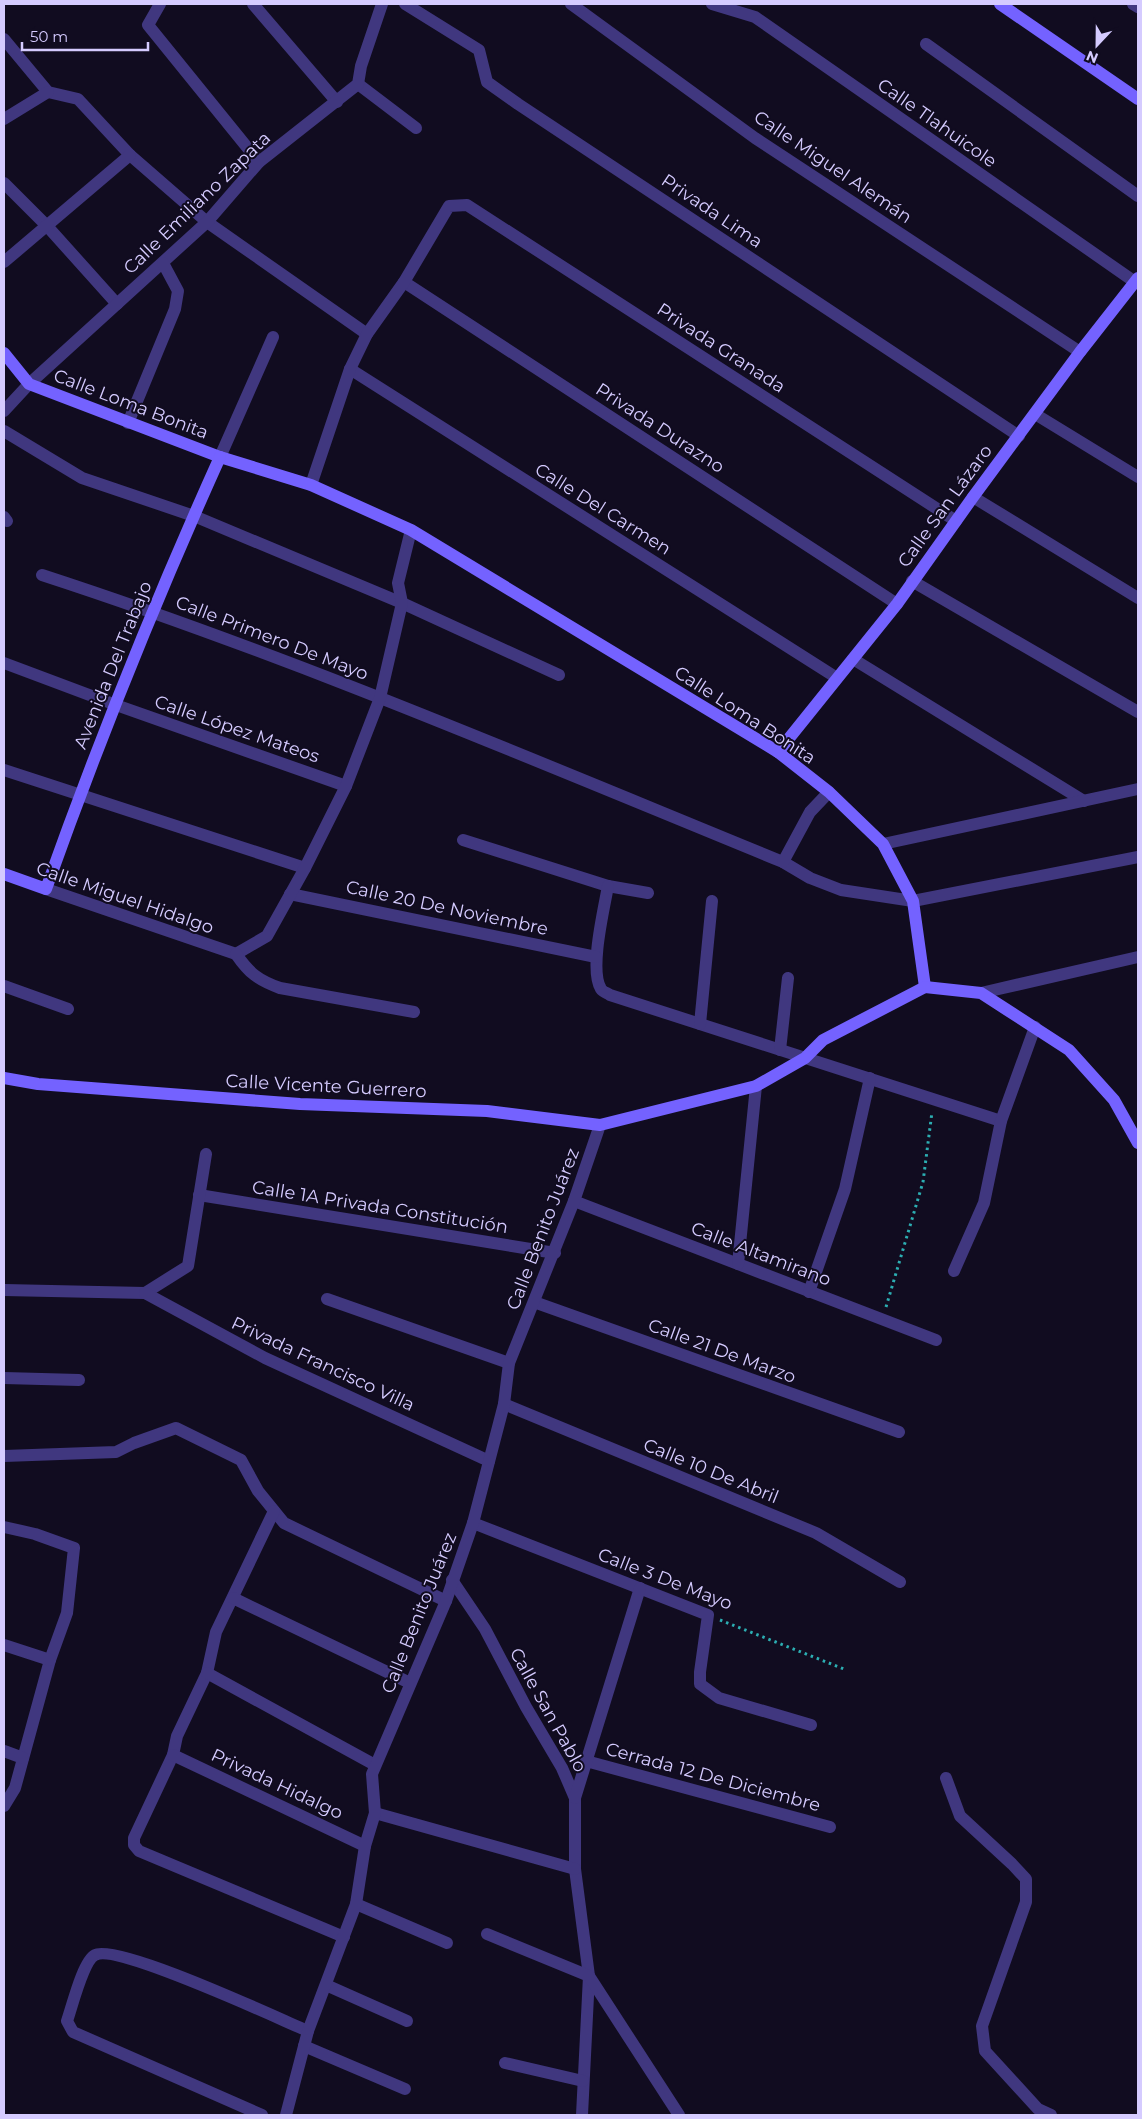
<svg xmlns="http://www.w3.org/2000/svg" width="1142" height="2119" viewBox="0 0 1142 2119" font-family="Montserrat,sans-serif">
  <style>
    .lines { fill: none; stroke-linecap: round; stroke-linejoin: round }
    .path { stroke: #2caeb2; stroke-width: 3; stroke-dasharray: 2.5 4; stroke-linecap: butt }
    .street { stroke: #40377f; stroke-width: 12 }
    .secondary { stroke: #7462ff; stroke-width: 12 }
    .labels { text-anchor: middle; stroke-width: 4; stroke-linejoin: round; paint-order: stroke }
    .street-label { font-size: 18px; fill: #d5cbff; stroke: #110c20 }
  </style>
  <rect width="100%" height="100%" fill="#110c20"/>
  <g class="lines">
    <g class="path">
      <path d="M886 1307 923 1182 932 1112"/>
      <path d="M720 1620 844 1669"/>
    </g>
    <g class="street">
      <path d="M160 4 148 25 259 162"/>
      <path d="M253 4 337 102"/>
      <path d="M405 4 479 50 487 82 518 104 1019 436"/>
      <path d="M571 4 755 138 1080 352"/>
      <path d="M712 4 755 17 1135 282"/>
      <path d="M1133 4 1138 7"/>
      <path d="M4 39 48 92 78 99 130 155 207 222 367 334"/>
      <path d="M926 44 1138 196"/>
      <path d="M358 84 416 128"/>
      <path d="M4 119 48 92"/>
      <path d="M4 183 47 226 117 304"/>
      <path d="M4 262 130 155"/>
      <path d="M404 282 897 604"/>
      <path d="M350 369 837 678"/>
      <path d="M4 411 29 384 207 222 259 162 358 84 361 66 382 4"/>
      <path d="M1035 414 1138 477"/>
      <path d="M128 423 175 309 178 291 163 263"/>
      <path d="M4 431 82 478 194 516 402 603 559 675"/>
      <path d="M220 457 273 337"/>
      <path d="M311 485 350 369 367 334 404 282 449 206 467 205 956 521"/>
      <path d="M973 497 1138 598"/>
      <path d="M4 517 7 521"/>
      <path d="M42 575C294 657 538 762 783 862L810 878 841 890 913 901 1138 857"/>
      <path d="M912 581 1138 712"/>
      <path d="M853 659 1084 801"/>
      <path d="M4 663 116 705 346 786"/>
      <path d="M4 770 305 868"/>
      <path d="M463 840 608 886 648 893"/>
      <path d="M883 844 1138 789"/>
      <path d="M783 862 810 812 829 792"/>
      <path d="M608 886C604 909 589 970 601 989 603 992 607 993 610 995L1001 1121"/>
      <path d="M46 889 236 954"/>
      <path d="M290 894 596 957"/>
      <path d="M236 954 267 936 305 868 346 786 380 698 402 603 398 583 411 530"/>
      <path d="M236 954C249 973 258 980 280 988L414 1012"/>
      <path d="M4 986 68 1009"/>
      <path d="M981 993 1138 957"/>
      <path d="M700 1024 712 901"/>
      <path d="M780 1050 788 978"/>
      <path d="M199 1195 555 1253"/>
      <path d="M574 1201 936 1340"/>
      <path d="M738 1264 756 1086"/>
      <path d="M954 1271 984 1203 1001 1121 1035 1027"/>
      <path d="M4 1290 145 1293 188 1266 206 1154"/>
      <path d="M809 1292 845 1189 870 1078"/>
      <path d="M145 1293 265 1358 489 1461"/>
      <path d="M327 1299 509 1363"/>
      <path d="M534 1302 899 1432"/>
      <path d="M4 1378 79 1380"/>
      <path d="M504 1404 816 1533 900 1582"/>
      <path d="M4 1456 116 1452 134 1443 176 1428 241 1460 258 1491 284 1523 446 1601"/>
      <path d="M274 1511 216 1632 207 1673 177 1736 173 1755 134 1838V1845L139 1851 344 1937"/>
      <path d="M473 1523 708 1615 700 1672V1684L719 1698 811 1725"/>
      <path d="M4 1527 35 1534 74 1548 67 1613 50 1660 15 1788 4 1806"/>
      <path d="M452 1580 485 1629 526 1707 562 1768 575 1798V1869L589 1976 582 2115"/>
      <path d="M233 1598 410 1683"/>
      <path d="M4 1645 50 1660"/>
      <path d="M207 1673 375 1765"/>
      <path d="M4 1751 23 1758"/>
      <path d="M173 1755 365 1846"/>
      <path d="M586 1761 830 1827"/>
      <path d="M946 1778 960 1816 1012 1864 1026 1879V1902L982 2026 985 2051 1038 2109 1051 2115"/>
      <path d="M575 1798 640 1588"/>
      <path d="M375 1813 575 1869"/>
      <path d="M356 1904 447 1943"/>
      <path d="M487 1934 589 1976 679 2115"/>
      <path d="M326 1985 407 2021"/>
      <path d="M304 2046 405 2089"/>
      <path d="M505 2063 583 2081"/>
      <path d="M262 2115 73 2032 67 2021C72 2007 83 1961 95 1955 117 1943 277 2018 308 2031"/>
      <path d="M286 2115 308 2031 356 1904 365 1846 375 1813 372 1774 446 1601 473 1523 504 1404 509 1363 574 1201 600 1125"/>
    </g>
    <g class="secondary">
      <path d="M1000 4 1138 99"/>
      <path d="M4 353 29 384 220 457 311 485 411 530 778 752 829 792 883 844 913 901 925 987"/>
      <path d="M778 752 897 604 973 497 1080 352 1138 278"/>
      <path d="M4 874 46 889C98 743 156 599 220 457"/>
      <path d="M925 987 981 993 1069 1050 1114 1100 1138 1143"/>
      <path d="M4 1078 38 1084 300 1104 487 1111 600 1125 756 1086 805 1058 823 1040 925 987"/>
    </g>
  </g>
  <g class="labels">
    <g class="street-label">
      <text transform="translate(937 123) rotate(35)" y="6">Calle Tlahuicole</text>
      <text transform="translate(833 167) rotate(34)" y="6">Calle Miguel Alemán</text>
      <text transform="translate(197 203) rotate(-44)" y="6">Calle Emiliano Zapata</text>
      <text transform="translate(712 211) rotate(34)" y="6">Privada Lima</text>
      <text transform="translate(721 348) rotate(33)" y="6">Privada Granada</text>
      <text transform="translate(131 404) rotate(21)" y="6">Calle Loma Bonita</text>
      <text transform="translate(660 428) rotate(33)" y="6">Privada Durazno</text>
      <text transform="translate(945 506) rotate(-54)" y="6">Calle San Lázaro</text>
      <text transform="translate(603 509) rotate(32)" y="6">Calle Del Carmen</text>
      <text transform="translate(272 638) rotate(21)" y="6">Calle Primero De Mayo</text>
      <text transform="translate(113 665) rotate(-68)" y="6">Avenida Del Trabajo</text>
      <text transform="translate(745 715) rotate(33)" y="6">Calle Loma Bonita</text>
      <text transform="translate(237 729) rotate(19)" y="6">Calle López Mateos</text>
      <text transform="translate(125 898) rotate(19)" y="6">Calle Miguel Hidalgo</text>
      <text transform="translate(447 908) rotate(12)" y="6">Calle 20 De Noviembre</text>
      <text transform="translate(326 1086) rotate(3)" y="6">Calle Vicente Guerrero</text>
      <text transform="translate(380 1207) rotate(9)" y="6">Calle 1A Privada Constitución</text>
      <text transform="translate(543 1229) rotate(-69)" y="6">Calle Benito Juárez</text>
      <text transform="translate(761 1254) rotate(21)" y="6">Calle Altamirano</text>
      <text transform="translate(722 1351) rotate(20)" y="6">Calle 21 De Marzo</text>
      <text transform="translate(323 1364) rotate(25)" y="6">Privada Francisco Villa</text>
      <text transform="translate(711 1471) rotate(22)" y="6">Calle 10 De Abril</text>
      <text transform="translate(665 1579) rotate(21)" y="6">Calle 3 De Mayo</text>
      <text transform="translate(419 1613) rotate(-68)" y="6">Calle Benito Juárez</text>
      <text transform="translate(548 1710) rotate(61)" y="6">Calle San Pablo</text>
      <text transform="translate(713 1777) rotate(15)" y="6">Cerrada 12 De Diciembre</text>
      <text transform="translate(277 1784) rotate(25)" y="6">Privada Hidalgo</text>
    </g>
  </g>
  <rect width="1142" height="2119" fill="none" stroke="#d5cbff" stroke-width="10"/>
  <g transform="translate(1097 45) rotate(202)" stroke="#110c20" stroke-width="4" paint-order="stroke">
  <path d="M0-4L9 19L0 12L-9 19Z" fill="#d5cbff"/>
  <text y="-8" font-size="14" font-weight="bold" text-anchor="middle" fill="#d5cbff">N</text>
  </g>
  <path d="M22 42v8h126v-8" fill="none" stroke="#d5cbff" stroke-width="2.5"/>
  <text x="30" y="42" font-size="15" fill="#d5cbff" stroke="#110c20" stroke-width="4" paint-order="stroke">50 m</text>
</svg>
